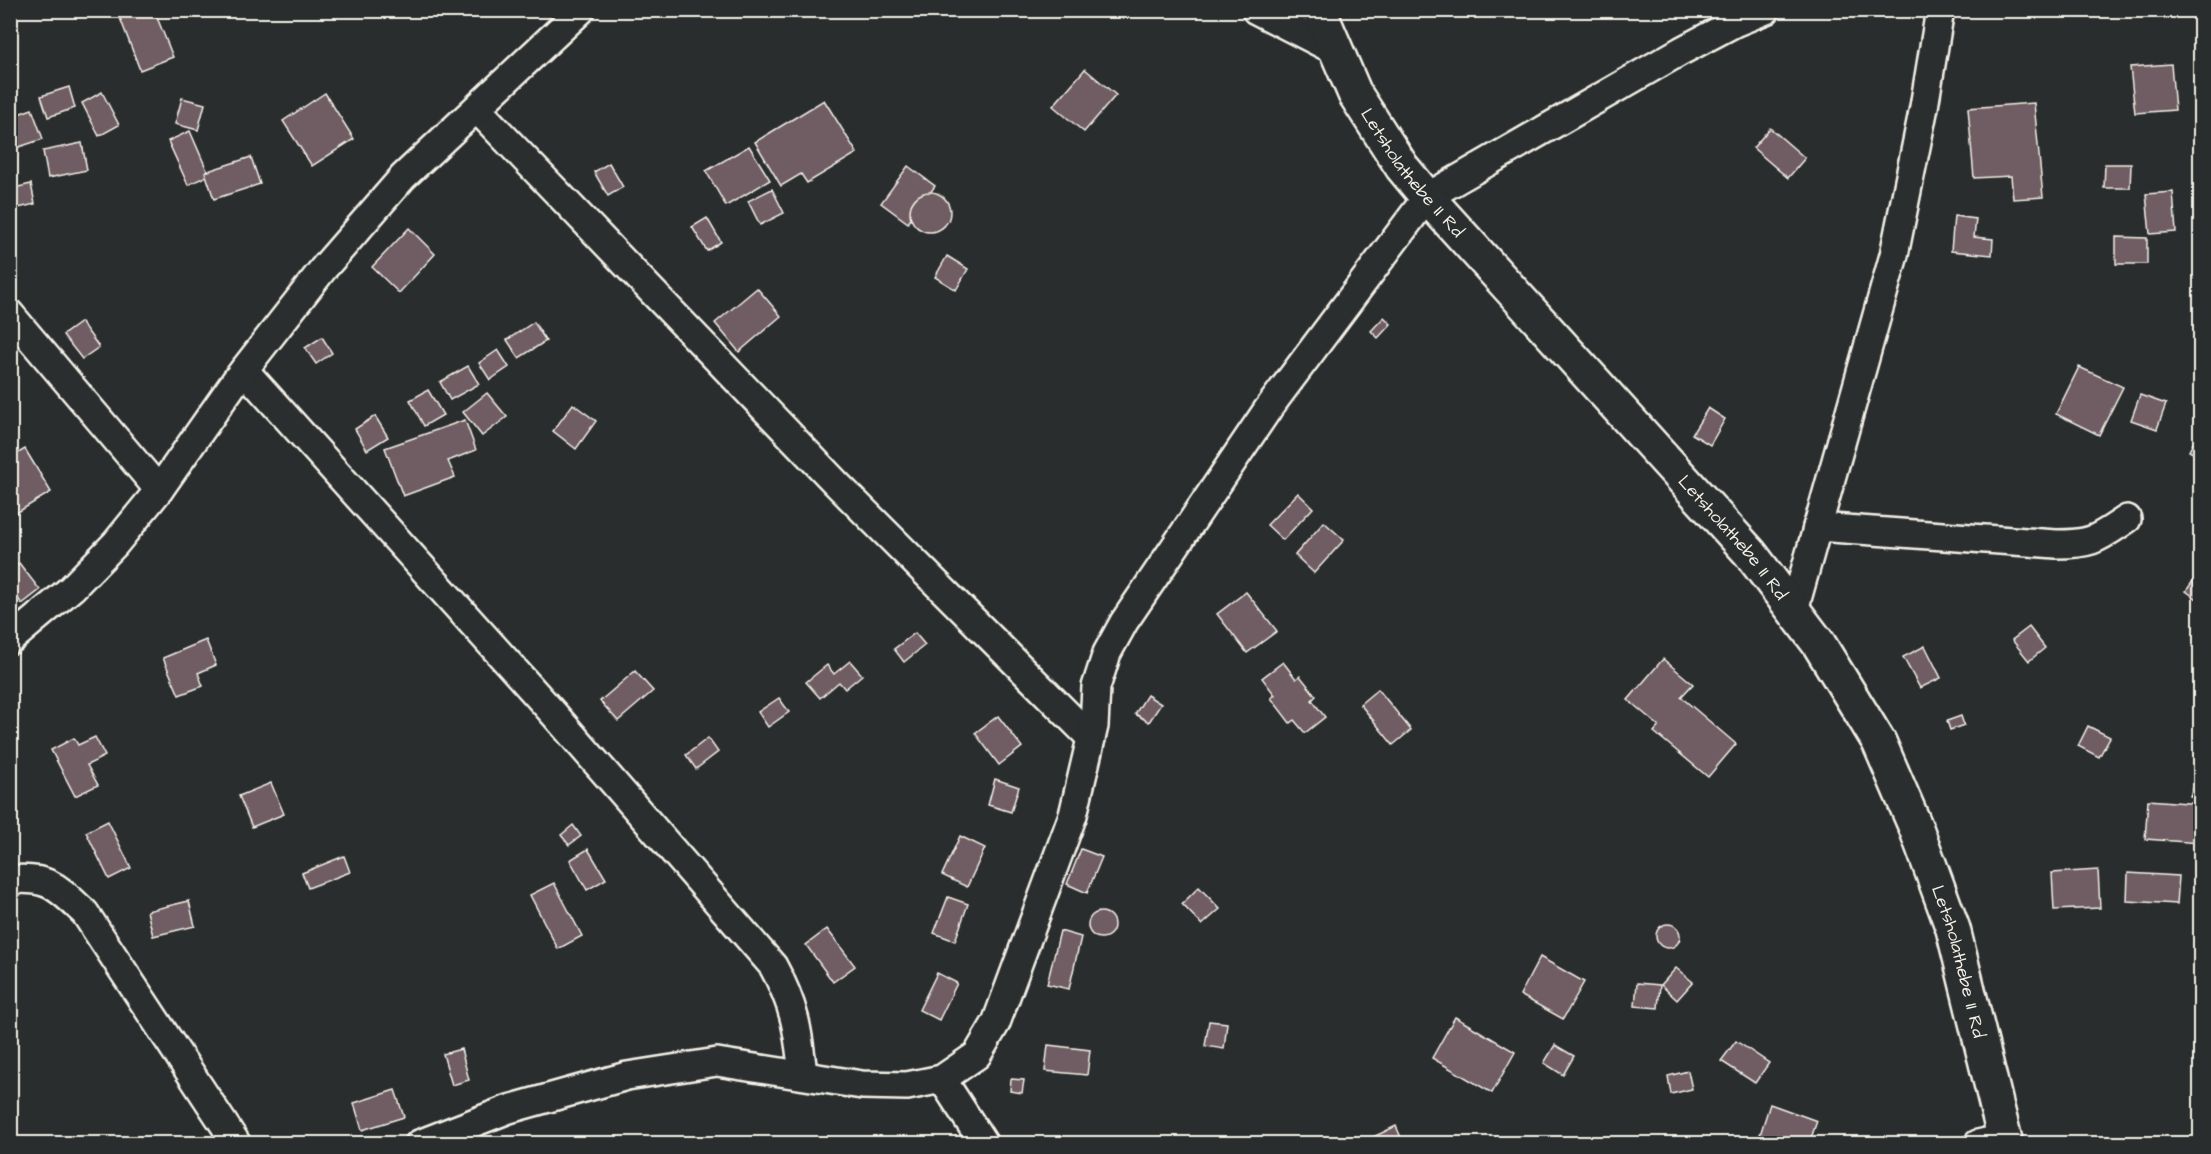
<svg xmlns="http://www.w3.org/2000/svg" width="2211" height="1154" viewBox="0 0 2211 1154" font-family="'Architects Daughter',sans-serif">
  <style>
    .building { fill: #6f5d64; stroke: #f4f1e8; stroke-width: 1.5 }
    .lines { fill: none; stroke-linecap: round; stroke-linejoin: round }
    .minor-casing { stroke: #f4f1e8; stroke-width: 32 }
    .tertiary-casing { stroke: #f4f1e8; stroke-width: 38 }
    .minor { stroke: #2a2d2e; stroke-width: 27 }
    .tertiary { stroke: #2a2d2e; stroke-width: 33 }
    .labels { text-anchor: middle; stroke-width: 6; stroke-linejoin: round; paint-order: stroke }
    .street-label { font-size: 18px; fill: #f4f1e8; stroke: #2a2d2e }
  </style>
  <rect width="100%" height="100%" fill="#2a2d2e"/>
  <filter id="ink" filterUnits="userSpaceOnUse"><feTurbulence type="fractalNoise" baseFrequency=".0167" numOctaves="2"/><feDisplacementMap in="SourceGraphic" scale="12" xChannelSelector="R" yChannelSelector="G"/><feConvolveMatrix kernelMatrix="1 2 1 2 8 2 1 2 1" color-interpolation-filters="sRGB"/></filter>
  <g filter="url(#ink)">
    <g class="building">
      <path d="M117 10H154L173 57 140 70Z"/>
      <path d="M2171 64 2175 110 2135 113 2130 67Z"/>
      <path d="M1085 69 1116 95 1084 132 1053 106Z"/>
      <path d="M69 87 75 108 48 117 41 96Z"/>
      <path d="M102 92 119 125 99 136 82 103Z"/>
      <path d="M325 93 354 139 312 166 283 121Z"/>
      <path d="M182 98 205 104 198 130 175 124Z"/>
      <path d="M824 100 857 153 807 183 801 174 781 186 755 142Z"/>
      <path d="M2034 103 2043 197 2013 199 2011 176 1974 178 1968 108Z"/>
      <path d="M32 109 43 139 10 150V117Z"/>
      <path d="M1770 128 1805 158 1788 178 1753 148Z"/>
      <path d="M190 131 209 175 188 185 168 141Z"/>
      <path d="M82 143 87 170 48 178 43 151Z"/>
      <path d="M749 146 770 180 726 206 706 171Z"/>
      <path d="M251 157 260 184 214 199 205 172Z"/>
      <path d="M609 163 623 187 608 196 594 172Z"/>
      <path d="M2105 164H2131L2130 188H2104Z"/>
      <path d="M908 166 935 186 908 223 881 203Z"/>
      <path d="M31 184 35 204 10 210V189Z"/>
      <path d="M772 189 784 213 760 225 748 201Z"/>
      <circle cx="930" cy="212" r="20"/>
      <path d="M2173 192 2176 232 2150 234 2146 194Z"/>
      <path d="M1954 216 1976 219 1974 237 1993 239 1992 255 1951 251Z"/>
      <path d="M707 218 721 242 707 251 692 227Z"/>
      <path d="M409 228 435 254 399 293 372 267Z"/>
      <path d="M2116 237 2147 238V264H2116Z"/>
      <path d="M947 256 968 269 956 290 935 277Z"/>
      <path d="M757 288 781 316 739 352 715 323Z"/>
      <path d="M1384 317 1391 324 1378 338 1371 331Z"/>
      <path d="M81 322 99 347 82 359 63 335Z"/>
      <path d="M534 322 546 341 519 358 507 340Z"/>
      <path d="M322 337 332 353 316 364 305 348Z"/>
      <path d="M498 350 509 367 490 380 479 363Z"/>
      <path d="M468 366 479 384 450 400 440 382Z"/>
      <path d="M2079 367 2123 387 2099 435 2056 414Z"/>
      <path d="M428 390 443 415 424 426 410 400Z"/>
      <path d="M487 393 507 417 482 436 463 412Z"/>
      <path d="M2140 395 2166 404 2157 429 2131 420Z"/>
      <path d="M573 404 596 421 576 449 553 431Z"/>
      <path d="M1708 408 1725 419 1710 445 1692 434Z"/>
      <path d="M375 416 388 437 367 450 355 429Z"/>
      <path d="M465 420 476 450 448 461 455 477 403 496 385 448Z"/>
      <path d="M2200 430V457L2189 451Z"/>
      <path d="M25 449 51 492 13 515 10 512V458Z"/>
      <path d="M1298 493 1313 508 1283 540 1267 525Z"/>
      <path d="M1324 522 1344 540 1314 573 1295 555Z"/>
      <path d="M19 563 40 590 22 604 10 588V570Z"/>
      <path d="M2200 571V601L2186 591Z"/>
      <path d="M1246 592 1277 631 1247 653 1217 614Z"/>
      <path d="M2029 627 2045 648 2029 661 2012 640Z"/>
      <path d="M915 633 925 645 904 662 894 649Z"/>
      <path d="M206 640 216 665 198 673 203 686 179 695 163 658Z"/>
      <path d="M1925 646 1941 678 1920 688 1903 657Z"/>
      <path d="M1663 659 1693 684 1681 697 1736 744 1708 777 1654 732 1659 726 1628 700Z"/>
      <path d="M850 661 862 675 845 689 839 682 820 698 806 682 827 665 834 674Z"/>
      <path d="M1283 662 1296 679 1300 676 1316 696 1312 700 1325 717 1305 733 1294 720 1290 723 1271 698 1275 695 1262 678Z"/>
      <path d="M635 671 653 691 618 721 600 701Z"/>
      <path d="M1378 689 1411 730 1393 745 1360 704Z"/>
      <path d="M1147 695 1161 704 1149 722 1135 714Z"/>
      <path d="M779 698 789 712 768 727 758 712Z"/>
      <path d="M998 716 1022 747 999 765 975 733Z"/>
      <path d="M1961 716 1964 725 1950 730 1947 721Z"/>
      <path d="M2088 726 2110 737 2099 757 2078 746Z"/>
      <path d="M95 737 105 756 87 765 98 785 75 796 51 750 74 738 78 745Z"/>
      <path d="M708 738 718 752 696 769 686 755Z"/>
      <path d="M2200 771V801L2190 796Z"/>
      <path d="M995 779 1019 787 1011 812 988 805Z"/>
      <path d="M271 783 284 814 252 827 239 796Z"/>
      <path d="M2148 800 2200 804V843L2145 839Z"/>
      <path d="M108 821 131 868 109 879 86 832Z"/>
      <path d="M573 825 581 836 569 845 561 835Z"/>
      <path d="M960 836 985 848 967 887 942 875Z"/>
      <path d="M588 849 606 879 587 890 570 860Z"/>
      <path d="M1081 849 1102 857 1087 893 1067 884Z"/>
      <path d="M344 856 350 872 308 888 302 873Z"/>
      <path d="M2098 870 2100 908 2054 910 2052 873Z"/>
      <path d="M2128 873 2179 876 2177 904 2127 901Z"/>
      <path d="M554 883 582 936 558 949 530 895Z"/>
      <path d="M1199 887 1220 909 1202 925 1182 904Z"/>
      <path d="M948 897 968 904 955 941 934 933Z"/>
      <path d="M189 901 195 926 153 936 147 911Z"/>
      <circle cx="1101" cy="925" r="13"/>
      <circle cx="1668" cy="936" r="12"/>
      <path d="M827 929 855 966 833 982 806 945Z"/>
      <path d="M1060 931 1081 937 1069 989 1047 984Z"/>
      <path d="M1540 957 1584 982 1563 1019 1520 995Z"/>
      <path d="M1676 968 1693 982 1677 1000 1661 985Z"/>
      <path d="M937 973 957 983 939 1020 919 1010Z"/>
      <path d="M1637 983 1660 985 1658 1008 1635 1006Z"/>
      <path d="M1455 1017 1515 1052 1492 1093 1432 1058Z"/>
      <path d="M1209 1021 1227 1023 1224 1049 1205 1046Z"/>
      <path d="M1736 1041 1769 1063 1755 1083 1721 1061Z"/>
      <path d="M1048 1045 1090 1050 1087 1075 1045 1071Z"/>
      <path d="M1555 1045 1574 1056 1563 1075 1544 1063Z"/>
      <path d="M461 1049 469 1080 452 1085 443 1054Z"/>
      <path d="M1688 1071 1692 1089 1671 1094 1668 1076Z"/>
      <path d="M1011 1079 1024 1080 1022 1093 1010 1091Z"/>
      <path d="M395 1090 404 1117 362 1130 354 1103Z"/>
      <path d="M1770 1104 1817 1121 1809 1144H1757Z"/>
      <path d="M1396 1126 1403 1142 1371 1144 1369 1139Z"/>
    </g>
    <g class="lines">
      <defs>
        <g id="minor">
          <path d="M1256 10 1336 51"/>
          <path d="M477 109 836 483 1091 738"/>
          <path d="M10 314 159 490"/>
          <path d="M244 370 554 714 773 966C795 1006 798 1030 803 1074"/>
          <path d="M1817 527 2056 544C2093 544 2097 539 2127 519"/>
          <path d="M1794 610 1894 255 1924 107 1940 10"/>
          <path d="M10 640 72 588 115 544 159 490 236 380 323 269 403 177 581 10"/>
          <path d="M10 880C50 876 58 888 85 913L237 1144"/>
          <path d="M942 1079 984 1144"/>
          <path d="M419 1144 509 1109 627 1076 717 1062 862 1085 907 1086 942 1079 977 1055 996 1023 1073 815 1094 726 1096 687 1107 653 1124 622 1268 409 1427 197 1681 51 1734 23 1766 10"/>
          <path d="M1978 1144 2004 1138"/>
        </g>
        <g id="tertiary">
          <path id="s1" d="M1319 10 1355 94 1402 167 1427 197 1750 553 1819 644 1879 742 1916 828 1953 929 2006 1144"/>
        </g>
      </defs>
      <use href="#minor" class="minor-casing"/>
      <use href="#tertiary" class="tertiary-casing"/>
      <use href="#minor" class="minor"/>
      <use href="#tertiary" class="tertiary"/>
    </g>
  </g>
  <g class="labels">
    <g class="street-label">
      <text dy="6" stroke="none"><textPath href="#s1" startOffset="189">Letsholathebe II Rd</textPath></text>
      <text dy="6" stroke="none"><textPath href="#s1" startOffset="675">Letsholathebe II Rd</textPath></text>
      <text dy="6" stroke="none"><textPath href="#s1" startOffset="1161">Letsholathebe II Rd</textPath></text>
    </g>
  </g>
  <rect width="2211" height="1154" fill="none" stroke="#2a2d2e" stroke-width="36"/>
  <rect x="18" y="18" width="2175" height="1118" fill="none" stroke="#f4f1e8" stroke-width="2" filter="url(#ink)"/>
</svg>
